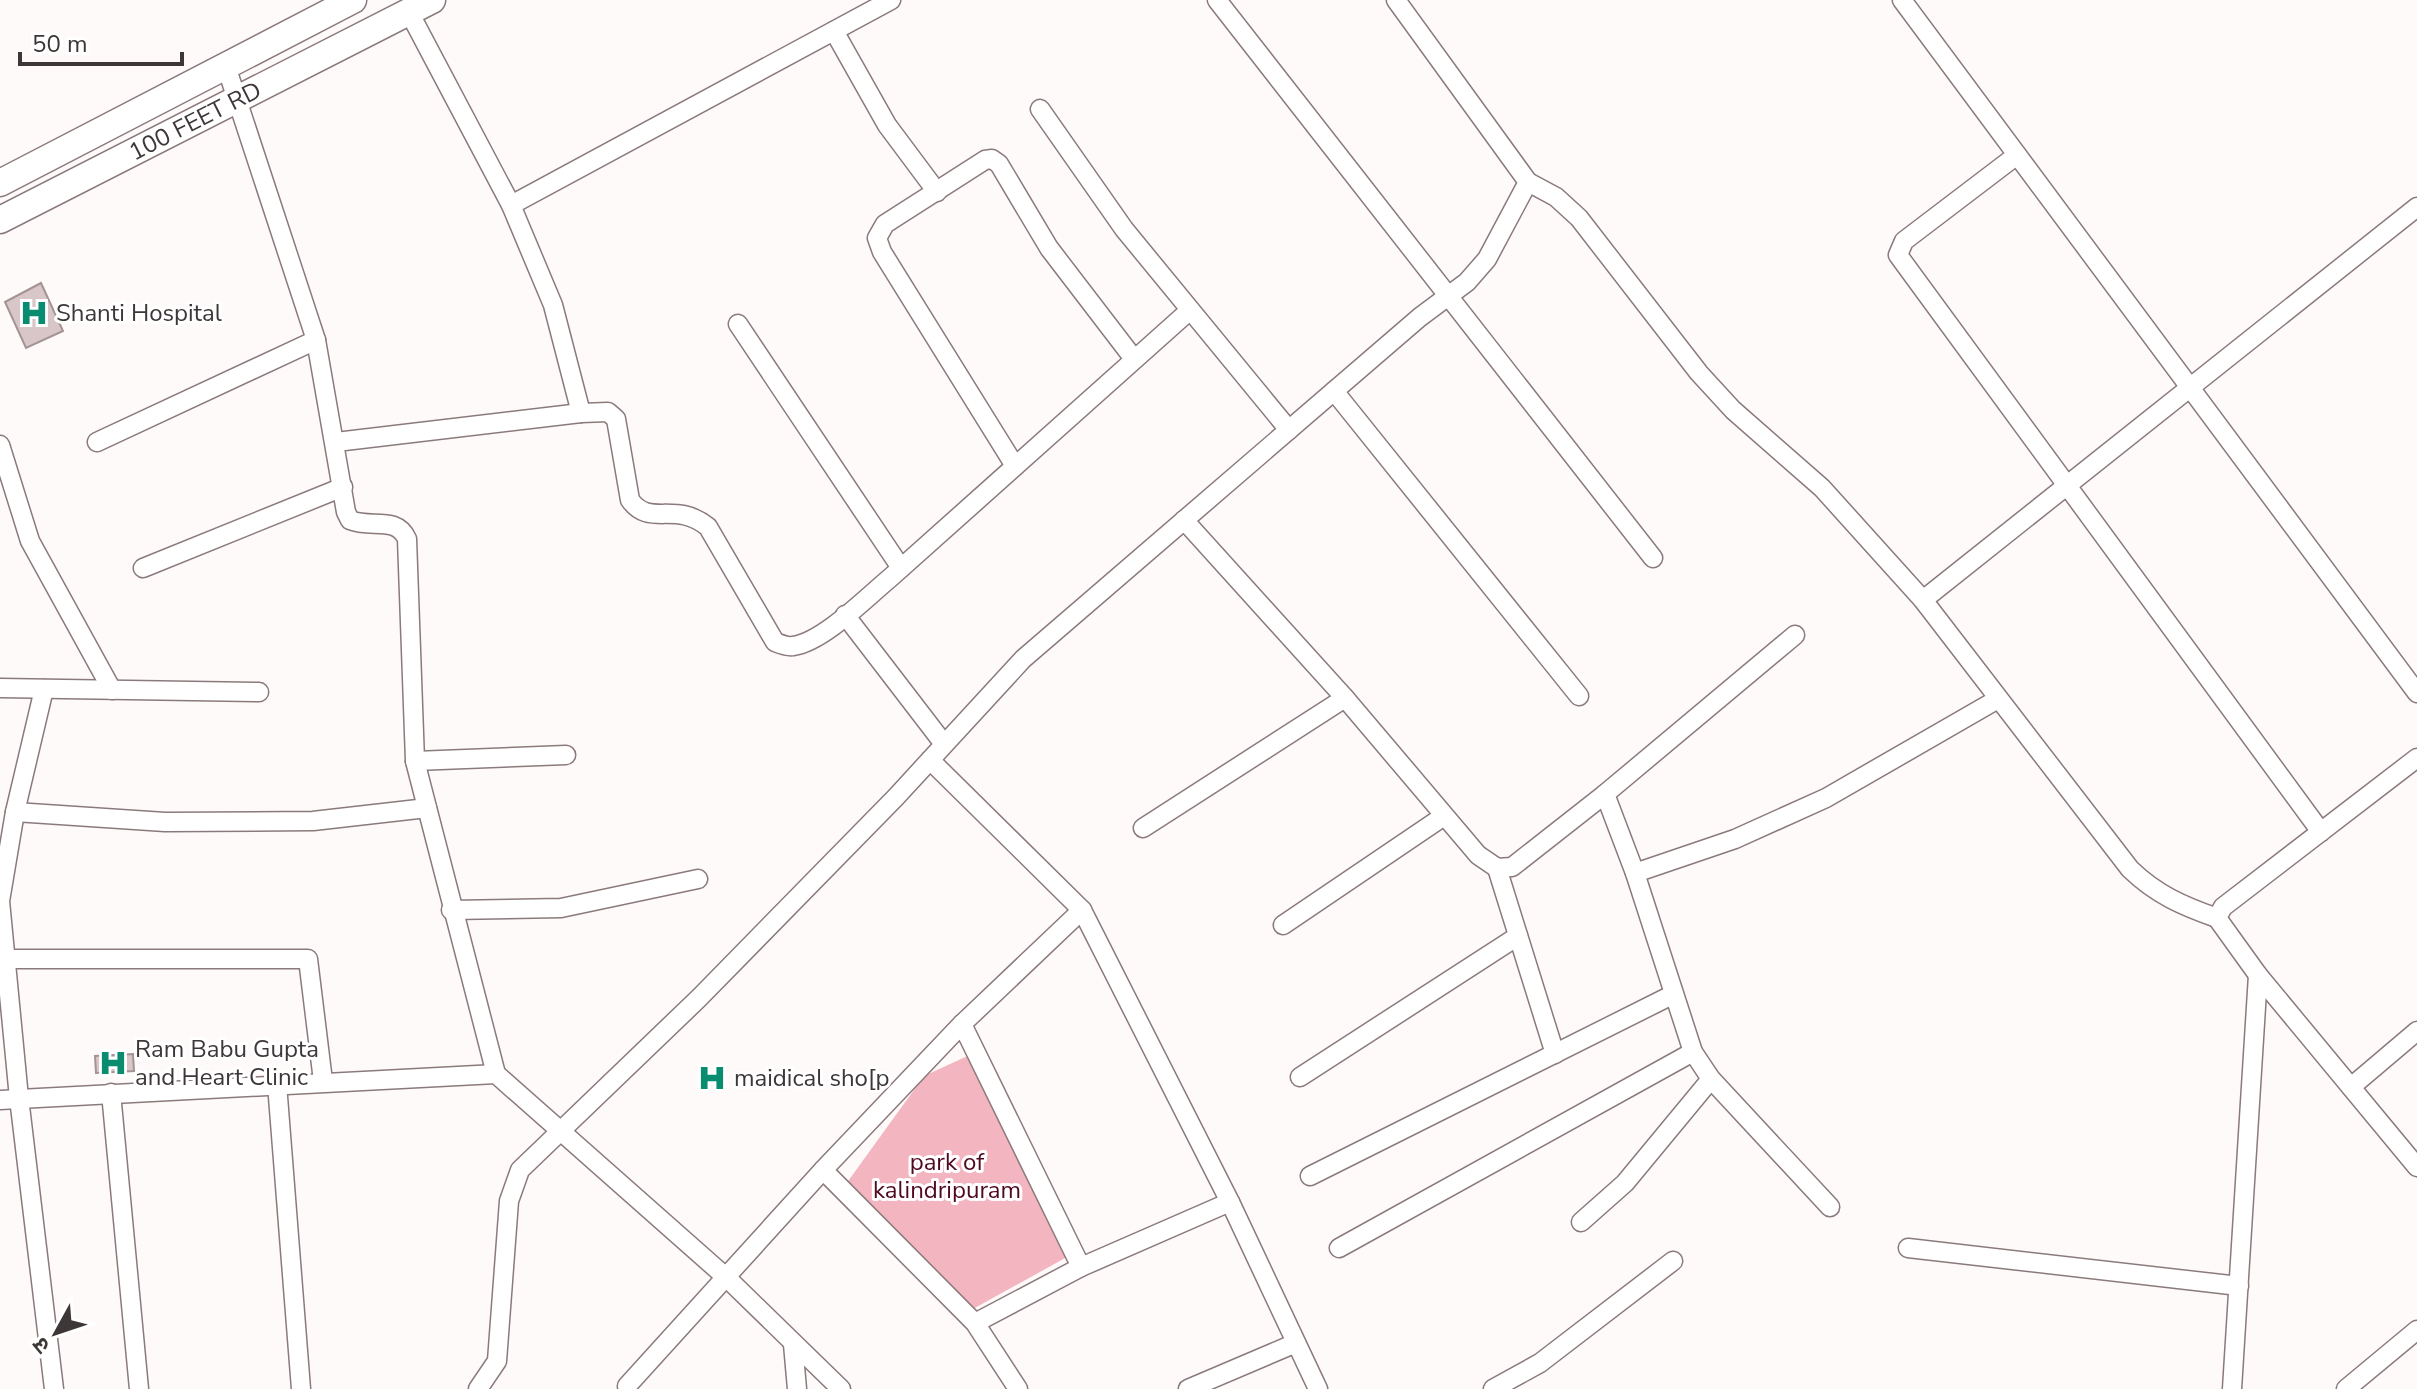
<svg xmlns="http://www.w3.org/2000/svg" width="2417" height="1389" viewBox="0 0 2417 1389" font-family="'Nunito Sans','Noto Sans Devanagari',sans-serif">
  <style>
    .green { fill: #f3b5bf }
    .building { fill: #d8c6c9; stroke: #a49395; stroke-width: 2 }
    .lines { fill: none; stroke-linecap: round; stroke-linejoin: round }
    .street-casing { stroke: #8b7a7c; stroke-width: 21 }
    .secondary-casing { stroke: #8b7a7c; stroke-width: 29 }
    .street { stroke: #fff; stroke-width: 18 }
    .secondary { stroke: #fff; stroke-width: 26 }
    .labels { text-anchor: middle; stroke-width: 6; stroke-linejoin: round; paint-order: stroke }
    .street-label { font-size: 24px; fill: #3e3738; stroke: #fff }
    .poi-label { font-size: 24px; fill: #3e3738; stroke: #fff; text-anchor: start }
    .park-label { font-size: 24px; fill: #500920; stroke: #fff }
  </style>
  <rect width="100%" height="100%" fill="#fefafa"/>
  <path class="green" d="M974 1053 1067 1257 973 1309 846 1184 924 1076Z"/>
  <g class="building">
    <path d="M41 283 63 331 26 348 5 302Z"/>
    <path d="M133 1054 134 1071 96 1073 95 1056Z"/>
  </g>
  <g class="lines">
    <defs>
      <g id="street">
        <path d="M1217 0 1653 558"/>
        <path d="M1902 0 2417 693"/>
        <path d="M834 31 887 125 937 192"/>
        <path d="M226 66 316 340 346 512 350 520C371 529 396 515 407 539L415 761 496 1074"/>
        <path d="M1040 109 1124 229 1289 430"/>
        <path d="M2017 155 1904 241 1898 255 2321 832"/>
        <path d="M1528 182 1556 197 1579 218 1699 373 1733 410 1822 488 1923 600 2130 869C2157 895 2183 906 2217 918"/>
        <path d="M511 205 891 0"/>
        <path d="M738 324 901 568"/>
        <path d="M1334 391 1579 696"/>
        <path d="M581 413 608 412 616 419 630 500C650 528 675 500 708 527L775 642C780 644 787 647 793 646 823 642 867 597 890 578L1189 311"/>
        <path d="M97 442 316 340"/>
        <path d="M336 442 581 413 553 305 511 205 409 12"/>
        <path d="M0 445 30 541 112 690"/>
        <path d="M1015 466 882 252 877 238 885 224 985 160 992 159 999 164 1049 248 1134 359"/>
        <path d="M1184 520 1345 698 1478 855 1497 868 1512 867 1605 794"/>
        <path d="M143 568 343 487"/>
        <path d="M1923 600 2417 207"/>
        <path d="M845 615 944 744"/>
        <path d="M1795 635 1605 794 1635 873 1735 839 1826 798 1998 699"/>
        <path d="M0 688 259 692"/>
        <path d="M44 689 15 812 0 901 19 1098 54 1389"/>
        <path d="M2417 758 2223 907 2217 918 2258 975 2417 1167"/>
        <path d="M930 760 1082 910 1230 1202 1318 1389"/>
        <path d="M415 761 566 755"/>
        <path d="M15 812 165 822 313 821 427 808"/>
        <path d="M1143 828 1345 698"/>
        <path d="M1497 868 1555 1054"/>
        <path d="M1635 873 1693 1052 1711 1079 1830 1207"/>
        <path d="M451 910 561 908 698 879"/>
        <path d="M1283 925 1444 816"/>
        <path d="M6 959H308L323 1081"/>
        <path d="M962 1024 1082 910"/>
        <path d="M1300 1077 1518 936"/>
        <path d="M277 1084 301 1389"/>
        <path d="M2351 1087 2417 1031"/>
        <path d="M111 1093 139 1389"/>
        <path d="M0 1100 496 1074 728 1279 841 1389"/>
        <path d="M1310 1176 1672 995"/>
        <path d="M1581 1222 1625 1183 1711 1079"/>
        <path d="M1339 1248 1693 1052"/>
        <path d="M1908 1248 2239 1286"/>
        <path d="M1081 1267 1230 1202"/>
        <path d="M975 1323 1081 1267 962 1024 823 1170 975 1323 1018 1389"/>
        <path d="M793 1344 797 1389"/>
        <path d="M627 1386 823 1170"/>
        <path d="M478 1389 497 1361 509 1201 520 1170 699 998 896 797 1023 659 1420 317 1467 282 1487 259 1528 182 1396 0"/>
        <path d="M1188 1389 1296 1343"/>
        <path d="M1493 1389 1540 1363 1673 1261"/>
        <path d="M2232 1389 2258 975"/>
        <path d="M2346 1389 2417 1330"/>
      </g>
      <g id="secondary">
        <path d="M0 183 353 0"/>
        <path d="M0 220 432 0"/>
      </g>
    </defs>
    <use href="#street" class="street-casing"/>
    <use href="#secondary" class="secondary-casing"/>
    <use href="#street" class="street"/>
    <use href="#secondary" class="secondary"/>
  </g>
  <defs>
    <symbol id="hospital-bare" viewBox="-9 -9 18 18"><path d="M-5-5h3v3.5h4V-5h3V5h-3V1.5h-4V5h-3Z" fill="#0a8c71" stroke="#fff" stroke-width="2.5" paint-order="stroke"/></symbol>
  </defs>
  <g fill-rule="evenodd">
    <use href="#hospital-bare" x="14" y="293" width="40" height="40"/>
    <use href="#hospital-bare" x="93" y="1043" width="40" height="40"/>
    <use href="#hospital-bare" x="692" y="1058" width="40" height="40"/>
  </g>
  <g class="labels">
    <g class="street-label">
      <text transform="translate(195 121) rotate(-27)" y="8">100 FEET RD</text>
    </g>
    <g class="poi-label">
      <text x="56" y="321">Shanti Hospital</text>
      <text x="135" y="1057">Ram Babu Gupta<tspan x="135" dy="28">and Heart Clinic</tspan></text>
      <text x="734" y="1086">maidical sho[p</text>
    </g>
    <g class="park-label">
      <text x="947" y="1170">park of<tspan x="947" dy="28">kalindripuram</tspan></text>
    </g>
  </g>
  <g transform="translate(56 1333) rotate(230)" stroke="#ffffff" stroke-width="6" paint-order="stroke">
  <path d="M0-6L14 30L0 20L-14 30Z" fill="#3e3738"/>
  <text y="-12" font-size="22" font-weight="bold" text-anchor="middle" fill="#3e3738">उ</text>
  </g>
  <path d="M20 52v12h162v-12" fill="none" stroke="#3e3738" stroke-width="4"/>
  <text x="32" y="52" font-size="24" fill="#3e3738" stroke="#ffffff" stroke-width="6" paint-order="stroke">50 m</text>
</svg>
